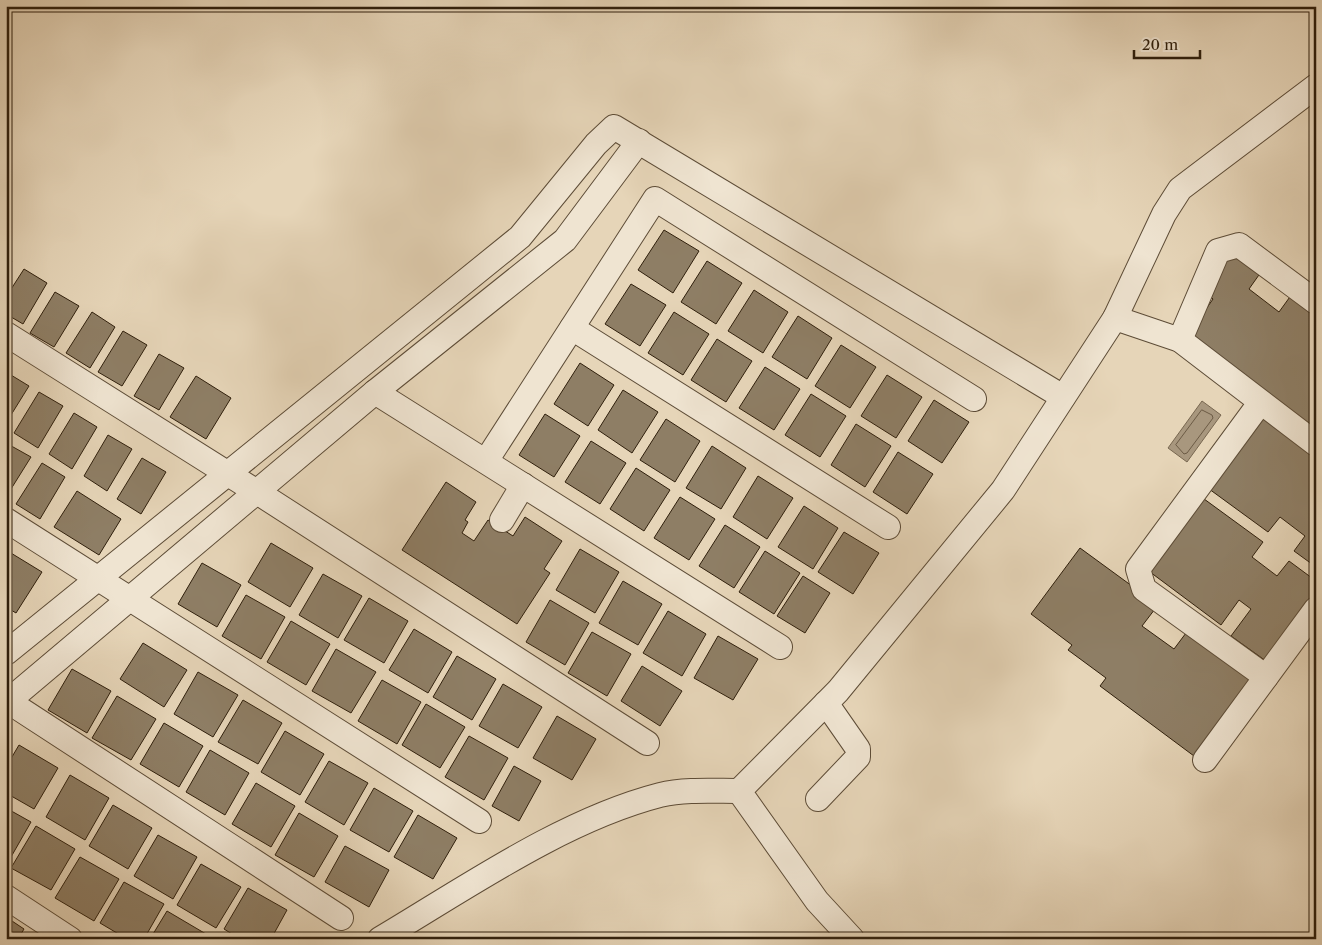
<svg xmlns="http://www.w3.org/2000/svg" width="1322" height="945" viewBox="0 0 1322 945" font-family="'Libre Caslon Text',serif">
  <style>
    .water { fill: #a8977e; stroke: #786750 }
    .lines { fill: none; stroke-linecap: round; stroke-linejoin: round }
    .shore { stroke: #6c5b45; stroke-width: 1 }
    .building { fill: #8e7e65; stroke: #2f1f0c }
    .minor-casing { stroke: #5d4c37; stroke-width: 26 }
    .minor { stroke: #efe4d1; stroke-width: 24 }
  </style>
  <rect width="100%" height="100%" fill="#e6d5b8"/>
  <filter id="stains"><feTurbulence type="fractalNoise" baseFrequency=".004" numOctaves="4"/><feColorMatrix values="0 0 0 0 .2 0 0 0 0 .09 0 0 0 0 .02 0 0 0 .5 -.17"/></filter>
  <radialGradient id="worn" r=".72"><stop offset=".6" stop-color="#630" stop-opacity="0"/><stop offset="1" stop-color="#630" stop-opacity=".3"/></radialGradient>
  <path class="water" d="M1202 401 1221 415 1187 462 1168 448Z"/>
  <g class="lines">
    <path class="shore" d="M1202 410 1212 415 1213 418 1187 453 1184 454 1176 445Z"/>
  </g>
  <g class="building">
    <path d="M664 230 699 251 673 293 638 270Z"/>
    <path d="M1235 249 1261 272 1249 289 1279 312 1292 294 1316 311V430L1189 338 1197 322 1213 299 1204 292Z"/>
    <path d="M6 257 12 261 6 270Z"/>
    <path d="M707 261 742 283 716 324 681 302Z"/>
    <path d="M24 269 47 283 23 324 6 314V297Z"/>
    <path d="M631 284 666 305 640 346 605 324Z"/>
    <path d="M754 290 788 312 763 353 728 331Z"/>
    <path d="M55 292 79 306 54 347 30 333Z"/>
    <path d="M92 312 115 327 90 368 66 353Z"/>
    <path d="M674 312 709 334 683 375 648 353Z"/>
    <path d="M798 316 832 338 807 379 772 357Z"/>
    <path d="M123 331 147 345 122 386 98 372Z"/>
    <path d="M717 339 752 361 726 402 691 380Z"/>
    <path d="M841 345 876 367 850 408 815 386Z"/>
    <path d="M159 354 184 368 159 410 134 396Z"/>
    <path d="M580 363 614 385 588 426 554 404Z"/>
    <path d="M765 367 800 389 774 430 739 408Z"/>
    <path d="M6 372 29 386 6 423Z"/>
    <path d="M887 375 922 397 896 438 861 416Z"/>
    <path d="M196 376 231 398 206 439 170 417Z"/>
    <path d="M623 390 658 412 632 453 598 430Z"/>
    <path d="M39 392 63 406 38 448 14 433Z"/>
    <path d="M811 394 846 416 820 457 785 435Z"/>
    <path d="M934 400 969 422 942 463 908 441Z"/>
    <path d="M1260 412 1316 453V567L1294 551 1305 536 1280 517 1268 532 1205 486Z"/>
    <path d="M74 413 97 427 72 469 49 454Z"/>
    <path d="M545 414 580 436 554 477 519 455Z"/>
    <path d="M666 419 700 441 675 482 640 460Z"/>
    <path d="M856 424 891 446 865 487 831 465Z"/>
    <path d="M108 435 132 449 107 491 84 476Z"/>
    <path d="M591 441 626 463 600 504 565 482Z"/>
    <path d="M6 443 31 457 6 497Z"/>
    <path d="M712 446 746 468 721 509 686 488Z"/>
    <path d="M898 452 933 474 907 514 873 492Z"/>
    <path d="M142 458 166 472 141 514 117 499Z"/>
    <path d="M42 463 65 477 40 519 16 504Z"/>
    <path d="M636 468 670 490 644 531 610 509Z"/>
    <path d="M758 476 793 498 767 539 733 517Z"/>
    <path d="M446 482 476 502 465 520 468 522 462 533 474 541 488 520 513 536 525 517 562 541 544 569 550 573 517 624 402 550Z"/>
    <path d="M77 491 121 519 99 555 54 527Z"/>
    <path d="M1200 496 1263 542 1252 557 1277 576 1289 561 1316 581V595L1266 661 1231 636 1251 609 1239 600 1221 625 1146 569Z"/>
    <path d="M680 497 715 519 689 560 654 538Z"/>
    <path d="M804 506 838 528 813 569 778 547Z"/>
    <path d="M725 525 760 547 734 588 699 566Z"/>
    <path d="M844 532 879 553 853 594 818 572Z"/>
    <path d="M271 543 313 568 290 607 248 582Z"/>
    <path d="M1080 548 1158 605 1142 626 1174 649 1192 625 1261 675 1198 759 1100 686 1106 678 1068 650 1072 645 1031 614Z"/>
    <path d="M580 549 619 572 595 613 556 590Z"/>
    <path d="M6 550 42 572 16 613 6 607Z"/>
    <path d="M765 551 800 573 774 614 739 592Z"/>
    <path d="M202 563 241 585 217 627 178 604Z"/>
    <path d="M323 574 362 596 338 638 299 615Z"/>
    <path d="M803 576 830 593 805 633 777 616Z"/>
    <path d="M623 581 662 604 638 645 599 623Z"/>
    <path d="M246 595 285 617 261 659 222 636Z"/>
    <path d="M369 598 408 621 384 663 344 640Z"/>
    <path d="M550 600 589 623 565 665 526 642Z"/>
    <path d="M668 611 706 634 682 676 643 653Z"/>
    <path d="M291 621 330 644 306 685 267 662Z"/>
    <path d="M414 629 452 652 428 693 389 670Z"/>
    <path d="M592 632 631 654 607 696 568 673Z"/>
    <path d="M718 636 758 659 733 700 694 678Z"/>
    <path d="M143 643 187 670 164 707 120 679Z"/>
    <path d="M336 649 376 672 351 713 312 691Z"/>
    <path d="M457 656 496 679 472 720 433 697Z"/>
    <path d="M642 666 682 691 660 726 621 701Z"/>
    <path d="M72 669 111 691 87 733 48 710Z"/>
    <path d="M198 672 238 695 213 737 174 714Z"/>
    <path d="M382 680 421 702 397 744 358 721Z"/>
    <path d="M503 684 542 707 518 748 479 726Z"/>
    <path d="M117 696 156 719 131 760 92 738Z"/>
    <path d="M243 700 282 723 258 764 218 742Z"/>
    <path d="M426 704 465 727 440 768 402 745Z"/>
    <path d="M557 716 596 739 572 780 533 758Z"/>
    <path d="M164 723 203 746 179 787 140 764Z"/>
    <path d="M285 731 324 754 300 795 261 772Z"/>
    <path d="M469 736 508 758 484 800 445 777Z"/>
    <path d="M19 745 58 768 34 809 6 793V767Z"/>
    <path d="M210 750 249 773 225 815 186 792Z"/>
    <path d="M329 761 368 783 344 825 305 802Z"/>
    <path d="M514 766 541 781 519 821 492 806Z"/>
    <path d="M70 775 109 798 85 840 46 817Z"/>
    <path d="M256 783 295 806 271 847 232 824Z"/>
    <path d="M374 788 413 811 389 852 350 830Z"/>
    <path d="M113 805 152 828 128 869 89 846Z"/>
    <path d="M6 808 31 822 7 864 6 863Z"/>
    <path d="M299 813 338 836 314 877 275 855Z"/>
    <path d="M418 815 457 838 433 879 394 857Z"/>
    <path d="M36 826 75 849 51 890 11 868Z"/>
    <path d="M158 835 197 857 173 899 134 876Z"/>
    <path d="M345 846 389 870 369 907 325 882Z"/>
    <path d="M80 857 119 879 94 921 55 898Z"/>
    <path d="M201 864 241 887 216 928 177 905Z"/>
    <path d="M124 882 164 904 144 939H127L100 923Z"/>
    <path d="M248 888 287 910 271 939H240L224 929Z"/>
    <path d="M167 911 206 934 203 939H150Z"/>
    <path d="M6 917 24 929 18 939H6Z"/>
  </g>
  <g class="lines">
    <defs>
      <g id="minor">
        <path d="M1115 318 1180 340 1316 444"/>
        <path d="M572 328 888 527"/>
        <path d="M6 334 257 492 647 743"/>
        <path d="M1180 340 1218 251 1239 245 1316 302"/>
        <path d="M375 392 780 647"/>
        <path d="M1260 403 1138 569 1144 589 1266 677"/>
        <path d="M486 461 655 199 974 399"/>
        <path d="M6 520 479 821"/>
        <path d="M502 520 523 485"/>
        <path d="M6 653 520 237 596 144 614 127 1063 397"/>
        <path d="M6 700 341 918"/>
        <path d="M6 703 375 392 565 240 639 141"/>
        <path d="M1205 760 1316 609"/>
        <path d="M818 799 858 757V749L826 703"/>
        <path d="M6 897 70 939"/>
        <path d="M380 939C466 888 563 820 660 795 685 789 713 791 739 791"/>
        <path d="M852 939 817 901 739 791 838 691 1003 490 1115 318 1164 214 1180 189 1316 86"/>
      </g>
    </defs>
    <use href="#minor" class="minor-casing"/>
    <use href="#minor" class="minor"/>
  </g>
  <rect width="1322" height="945" fill="none" stroke="#e6d5b8" stroke-width="25"/>
  <rect x="8" y="8" width="1307" height="930" fill="none" stroke="#2f1f0c" stroke-width="2.5"/>
  <rect x="12" y="12" width="1297" height="920" fill="none" stroke="#2f1f0c"/>
  <path d="M1134 50v8h66v-8" fill="none" stroke="#2f1f0c" stroke-width="2.5"/>
  <text x="1142" y="50" font-size="15" fill="#2f1f0c" stroke="#efe4d1" stroke-width="4" paint-order="stroke">20 m</text>
  <rect width="100%" height="100%" filter="url(#stains)"/>
  <rect width="100%" height="100%" fill="url(#worn)"/>
</svg>
